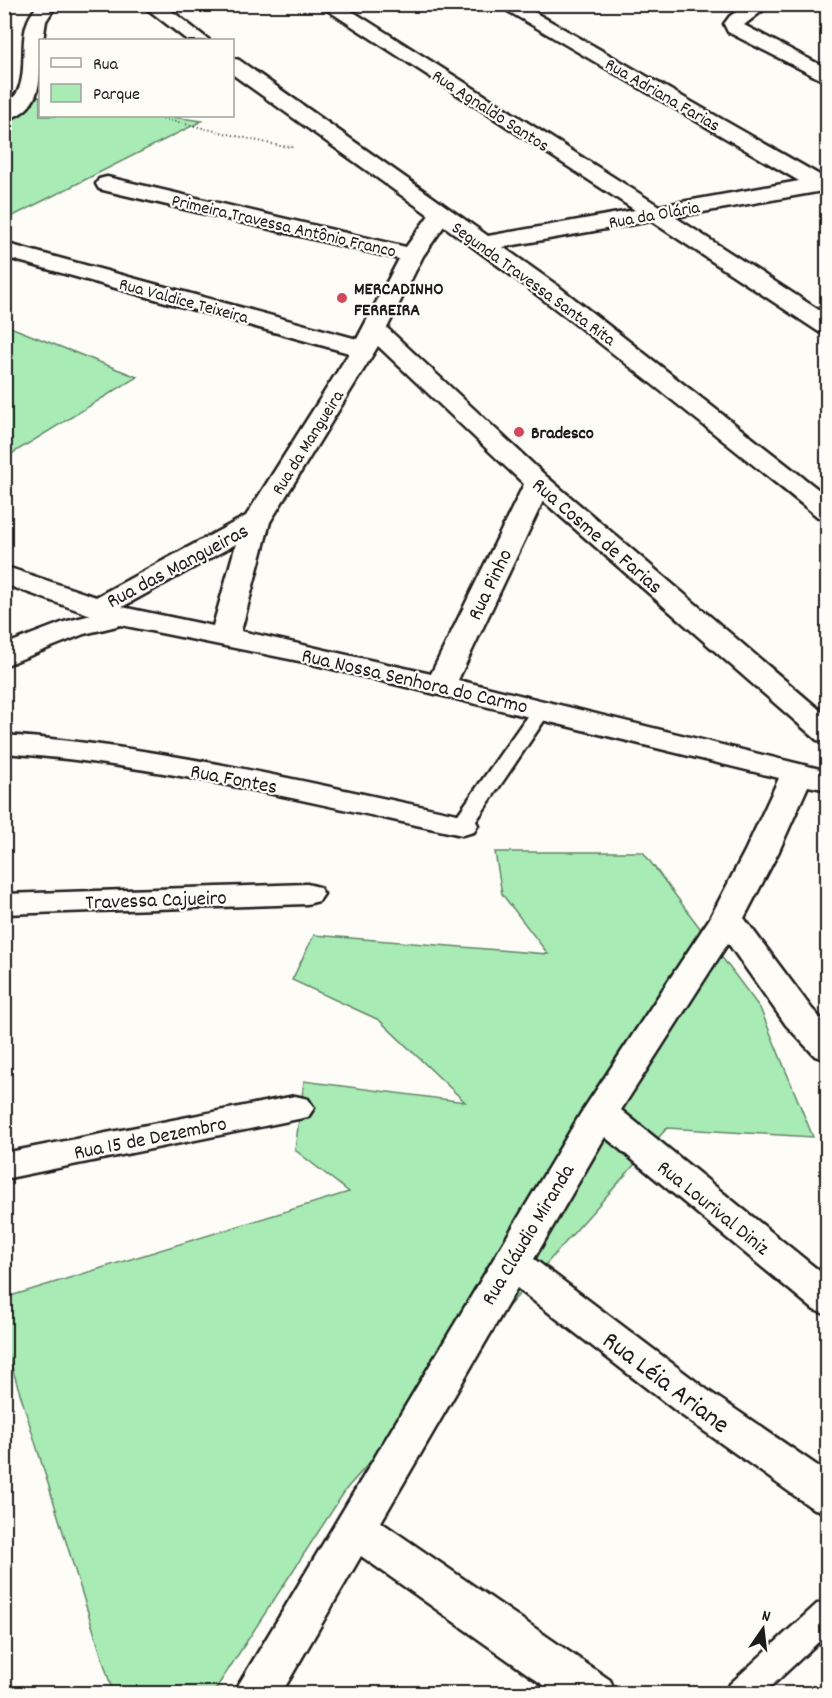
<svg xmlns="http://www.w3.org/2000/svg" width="832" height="1698" viewBox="0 0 832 1698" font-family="Dekko,sans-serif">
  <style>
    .green { fill: #a8ebb4; stroke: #628468; stroke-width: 1.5 }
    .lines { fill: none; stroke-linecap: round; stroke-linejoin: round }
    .stream { fill: #62919b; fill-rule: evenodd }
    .lane-casing { stroke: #1c1c1c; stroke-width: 5 }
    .street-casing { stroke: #1c1c1c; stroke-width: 5 }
    .path { stroke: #1c1c1c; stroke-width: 2; stroke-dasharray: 1 3; stroke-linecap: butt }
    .lane { fill: #fdfcf7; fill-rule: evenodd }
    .street { fill: #fdfcf7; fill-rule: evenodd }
    .poi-dot { fill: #d1495b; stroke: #fdfcf7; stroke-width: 2 }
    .labels { text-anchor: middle; stroke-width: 4.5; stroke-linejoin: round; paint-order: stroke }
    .far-street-label { font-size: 18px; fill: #1c1c1c; stroke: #fdfcf7 }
    .far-poi-label { font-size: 18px; font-weight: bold; fill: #1c1c1c; stroke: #fdfcf7; text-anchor: start }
    .street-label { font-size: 21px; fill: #1c1c1c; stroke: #fdfcf7 }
    .near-street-label { font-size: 26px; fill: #1c1c1c; stroke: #fdfcf7 }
  </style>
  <rect width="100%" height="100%" fill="#fdfcf7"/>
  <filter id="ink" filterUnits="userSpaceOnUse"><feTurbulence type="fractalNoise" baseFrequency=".0167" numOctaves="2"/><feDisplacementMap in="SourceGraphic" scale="12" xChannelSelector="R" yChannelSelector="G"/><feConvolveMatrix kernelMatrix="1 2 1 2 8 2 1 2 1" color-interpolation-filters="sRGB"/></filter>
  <g filter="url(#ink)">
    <g class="green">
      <path d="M5 93 40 97V116H165L202 121 5 220Z"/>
      <path d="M5 325 137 377 5 458Z"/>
      <path d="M495 852H643L760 1008 813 1137 667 1128 347 1488 213 1693H113L5 1345 4 1298 349 1192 295 1150 304 1081 465 1102 379 1020 292 980 314 935 548 954 502 894Z"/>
    </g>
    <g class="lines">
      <path class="stream" d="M811 4H828V7Z"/>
      <defs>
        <g id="lane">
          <path d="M542 703 549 705 552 709 470 830 462 832 454 830 451 825 454 820 535 705Z"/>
          <path d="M828 1600V1633L763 1694H725L730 1684 817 1604Z"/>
        </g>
        <g id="street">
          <path d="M38 4H57L46 21 43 40H40C40 74 46 110 4 120V105C34 90 17 47 28 21 30 15 35 10 38 4Z"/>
          <path d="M141 4H163L209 40H187Z"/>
          <path d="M318 4H341L659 206 799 181 496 4H520L823 177H828V190L675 217 828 316V334L819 332 651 221 503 247 558 286 828 497V519L818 517C695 418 572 318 444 226L423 256 387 328 547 477 828 717V742L817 740 543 501 458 680 828 771V790L808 786 779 851 744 918 812 1009 828 1026V1060L815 1056 786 1025 728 943 621 1110 828 1278V1315L814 1310 605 1137 534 1259 710 1392 828 1473V1513L812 1508 680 1414 517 1288 381 1522 610 1680 616 1694H556L361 1556 281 1694H233L581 1113 710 918 745 851 779 778 304 662 121 625 84 634 4 666V645L64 622 91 615 4 584V566L96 597 246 516 349 353 4 257V243L357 339 399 259 107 191 99 189 96 184 99 179 107 177 406 247 429 215 232 74V58L239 60 488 236 635 210ZM378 346 524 484 431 674 241 631 270 522ZM236 544 213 626 122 607Z"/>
          <path d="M748 4H771L744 25 828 69V83L728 32 724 24 730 16Z"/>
          <path d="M4 735C156 745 313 784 462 815L474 818 478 825 474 832 462 835C313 803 156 764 4 753Z"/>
          <path d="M307 884 319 887 324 894 319 901 307 904 4 914V894Z"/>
          <path d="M295 1096 308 1099 314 1108 308 1117 4 1179V1153Z"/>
        </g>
      </defs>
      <use href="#lane" class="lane-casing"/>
      <use href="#street" class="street-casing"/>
      <g class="path">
        <path d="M792 8 828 11"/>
        <path d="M151 116 280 146 294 147"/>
      </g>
      <use href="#lane" class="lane"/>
      <use href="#street" class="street"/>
    </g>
  </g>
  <g class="poi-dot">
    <circle cx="342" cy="298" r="6"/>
    <circle cx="519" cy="432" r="6"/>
  </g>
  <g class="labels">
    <g class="far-street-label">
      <text transform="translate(663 94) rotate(30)" y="6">Rua Adriana Farias</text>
      <text transform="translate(491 110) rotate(33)" y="6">Rua Agnaldo Santos</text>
      <text transform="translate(654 214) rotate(-10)" y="6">Rua da Olária</text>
      <text transform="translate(284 225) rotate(13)" y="6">Primeira Travessa Antônio Franco</text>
      <text transform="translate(534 283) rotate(36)" y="6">Segunda Travessa Santa Rita</text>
      <text transform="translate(184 300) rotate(15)" y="6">Rua Valdice Teixeira</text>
      <text transform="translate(307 442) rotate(-58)" y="6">Rua da Mangueira</text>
    </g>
    <g class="far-poi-label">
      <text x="354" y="294">MERCADINHO<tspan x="354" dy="21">FERREIRA</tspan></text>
      <text x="531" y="438">Bradesco</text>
    </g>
    <g class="street-label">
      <text transform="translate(598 535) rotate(41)" y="7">Rua Cosme de Farias</text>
      <text transform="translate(177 565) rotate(-28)" y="7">Rua das Mangueiras</text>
      <text transform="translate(489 584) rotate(-64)" y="7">Rua Pinho</text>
      <text transform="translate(415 680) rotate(13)" y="7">Rua Nossa Senhora do Carmo</text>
      <text transform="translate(234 778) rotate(11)" y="7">Rua Fontes</text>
      <text transform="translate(156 899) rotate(-2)" y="7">Travessa Cajueiro</text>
      <text transform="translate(150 1137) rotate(-11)" y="7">Rua 15 de Dezembro</text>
      <text transform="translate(714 1207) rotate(39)" y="7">Rua Lourival Diniz</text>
      <text transform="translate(527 1234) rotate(-59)" y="7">Rua Cláudio Miranda</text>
    </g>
    <g class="near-street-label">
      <text transform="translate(667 1381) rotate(37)" y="9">Rua Léia Ariane</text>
    </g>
  </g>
  <rect width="832" height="1698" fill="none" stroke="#fdfcf7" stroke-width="24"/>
  <rect x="12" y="12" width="808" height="1674" fill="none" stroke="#1c1c1c" stroke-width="2" filter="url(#ink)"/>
  <rect x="39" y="39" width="195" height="78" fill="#fdfcf7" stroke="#a3a29f" stroke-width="1.5"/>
  <rect x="51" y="58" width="30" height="9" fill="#fdfcf7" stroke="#a3a29f" stroke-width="1.5"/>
  <text x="93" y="69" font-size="18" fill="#1c1c1c">Rua</text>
  <rect x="51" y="84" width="30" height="18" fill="#a8ebb4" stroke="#a3a29f" stroke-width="1.5"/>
  <text x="93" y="99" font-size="18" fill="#1c1c1c">Parque</text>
  <g transform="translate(763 1629) rotate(14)" stroke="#fdfcf7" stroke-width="4.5" paint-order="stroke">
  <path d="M0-4.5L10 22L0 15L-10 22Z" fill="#1c1c1c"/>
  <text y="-9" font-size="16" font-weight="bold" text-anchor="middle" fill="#1c1c1c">N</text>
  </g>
</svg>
